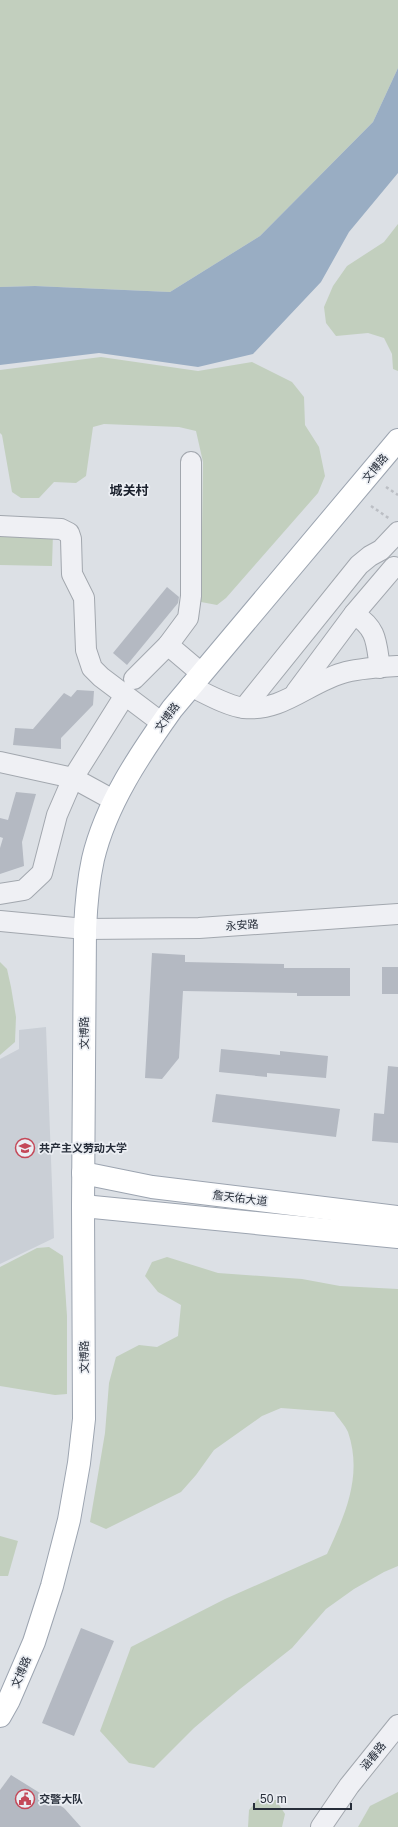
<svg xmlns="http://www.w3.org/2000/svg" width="398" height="1827" viewBox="0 0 398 1827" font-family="Arial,'Noto Sans SC',sans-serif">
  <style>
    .built { fill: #cacfd6 }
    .green { fill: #c2cfbe }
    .water { fill: #99adc3 }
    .building { fill: #b4b9c2 }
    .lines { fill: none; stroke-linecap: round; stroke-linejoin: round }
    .minor-casing { stroke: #a2a7ae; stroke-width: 22 }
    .major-casing { stroke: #9ca4b0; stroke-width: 24 }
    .path { stroke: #bbbec4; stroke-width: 2.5; stroke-dasharray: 3 3; stroke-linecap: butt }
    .minor { stroke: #eff0f4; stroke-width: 20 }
    .major { stroke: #fff; stroke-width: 22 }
    .labels { text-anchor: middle; stroke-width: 3.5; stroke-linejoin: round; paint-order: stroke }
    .street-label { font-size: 11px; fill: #272e3a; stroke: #ebeef3 }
    .poi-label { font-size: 11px; font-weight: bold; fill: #272e3a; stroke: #ebeef3; text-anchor: start }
    .quarter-label { font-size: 13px; font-weight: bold; fill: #191f2b; stroke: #ebeef3 }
  </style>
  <rect width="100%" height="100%" fill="#dce0e5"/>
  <path class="built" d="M46 1027 54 1238 0 1264V1059L19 1049V1030Z"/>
  <g class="green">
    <path d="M0 0H398V68L373 122 260 236 170 292 35 286 0 287Z"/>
    <path d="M398 224V371L393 369 392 354 384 338 368 333 336 336 326 323 324 307 333 286 347 266 384 242Z"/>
    <path d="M101 357 198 371 252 362 292 382 304 397 305 425 319 447 325 476 318 493 226 598 217 605 201 602 203 462 196 431 179 427 104 424 93 427 86 476 76 483 54 482 39 498H21L12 492 2 435 0 433V370Z"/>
    <path d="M0 531 53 533 52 566 0 565Z"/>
    <path d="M0 962 7 969 11 987 16 1017 15 1042 0 1055Z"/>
    <path d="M49 1247 63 1256 67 1316V1394L55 1395 0 1386V1267L37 1248Z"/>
    <path d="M167 1257 218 1273 302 1279 340 1286 398 1289V1566L384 1572 354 1589 326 1609 292 1648 240 1689 194 1728 154 1768 129 1763 100 1731 131 1647 225 1599 327 1554C345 1515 363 1476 348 1432 345 1425 338 1418 334 1412L281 1408 262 1416 214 1450 196 1475 181 1492 106 1529 90 1522 105 1433 109 1383 116 1357 139 1345 157 1347 178 1336 181 1305 158 1292 145 1276 152 1262Z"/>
    <path d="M0 1536 18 1541 8 1576H0Z"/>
    <path d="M398 1792V1827H358L370 1806Z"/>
    <path d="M258 1799 276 1800 285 1814 282 1827H248L249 1810Z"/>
  </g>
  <path class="water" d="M398 68V173L349 232 321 282 253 354 198 367 99 353 0 365V287L35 286 170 292 260 236 373 122Z"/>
  <g class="building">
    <path d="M167 587 179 597 178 603 127 665 113 653Z"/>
    <path d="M77 690 94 691 93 705 61 738V749L13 745 15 728 33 729 64 693 71 697Z"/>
    <path d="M16 792 36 794 22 842 24 866 0 874V848L3 838 0 837V818L8 820Z"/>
    <path d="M152 953 185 955V962L284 964V968H350V996H297V993L183 991 179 1058 162 1079 145 1078Z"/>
    <rect x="382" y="967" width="16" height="27"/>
    <path d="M221 1049 280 1055V1051L328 1056 326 1078 267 1073V1077L219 1072Z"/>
    <path d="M388 1066 398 1067V1143L372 1141 374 1113 384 1114Z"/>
    <path d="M216 1094 340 1109 336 1137 212 1122Z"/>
    <path d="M81 1628 114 1641 74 1736 42 1723Z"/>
    <path d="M11 1775 64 1808 81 1827H0V1790Z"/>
  </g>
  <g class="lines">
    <defs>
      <g id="minor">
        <path d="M0 526 61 529 69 533 71 539 72 574 84 598 86 650 92 668 101 677 162 723"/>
        <path d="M354 614C378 629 376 643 380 668"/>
        <path d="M168 645 201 673"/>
        <path d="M134 679 168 645 188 618 191 596V462"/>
        <path d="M190 686C205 693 227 706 244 708 283 712 310 681 346 672 363 668 381 667 398 666"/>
        <path d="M296 692 354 614 394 567"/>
        <path d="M244 708 359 565 370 556 381 550 398 532"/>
        <path d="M0 762 73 778 115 801"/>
        <path d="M0 894 24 890 42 873 57 815 73 778 125 695"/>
        <path d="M0 921 85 929 199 928 398 914"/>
        <path d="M321 1827 349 1786 398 1725"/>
      </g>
      <g id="major">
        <path d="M83 1173 152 1187 398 1217"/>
        <path d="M83 1206 398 1237"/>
        <path d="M0 1716 9 1700 34 1642 52 1586 69 1520 79 1463 84 1419 83 1206 85 929C86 906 88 882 93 859 106 804 140 754 172 709L398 440"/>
      </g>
    </defs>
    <use href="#minor" class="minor-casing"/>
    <use href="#major" class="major-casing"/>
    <g class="path">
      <path d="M386 487 398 495"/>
      <path d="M371 506 390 519"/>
    </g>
    <use href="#minor" class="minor"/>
    <use href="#major" class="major"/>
  </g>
  <defs>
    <symbol id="university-ring" viewBox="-11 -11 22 22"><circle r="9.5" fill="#ebeef3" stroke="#c44858" stroke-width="1.5"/><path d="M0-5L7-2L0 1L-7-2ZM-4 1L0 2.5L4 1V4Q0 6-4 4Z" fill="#c44858"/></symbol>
    <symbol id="civic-ring" viewBox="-11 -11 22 22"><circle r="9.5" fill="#ebeef3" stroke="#c44858" stroke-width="1.5"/><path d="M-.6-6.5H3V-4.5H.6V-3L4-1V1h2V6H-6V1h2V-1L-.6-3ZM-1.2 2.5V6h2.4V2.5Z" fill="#c44858"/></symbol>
  </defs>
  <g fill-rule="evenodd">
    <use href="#university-ring" x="14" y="1137" width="22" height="22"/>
    <use href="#civic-ring" x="14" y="1788" width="22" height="22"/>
  </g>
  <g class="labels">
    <g class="street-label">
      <text transform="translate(375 468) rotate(-50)" y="4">文博路</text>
      <text transform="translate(167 717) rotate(-54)" y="4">文博路</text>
      <text transform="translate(242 925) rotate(-4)" y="4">永安路</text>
      <text transform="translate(84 1033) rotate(-90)" y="4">文博路</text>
      <text transform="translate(240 1198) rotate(7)" y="4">詹天佑大道</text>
      <text transform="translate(84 1357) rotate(-90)" y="4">文博路</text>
      <text transform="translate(21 1672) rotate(-67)" y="4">文博路</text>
      <text transform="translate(373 1756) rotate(-51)" y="4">涵春路</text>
    </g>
    <g class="poi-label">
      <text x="39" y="1152">共产主义劳动大学</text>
      <text x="39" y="1803">交警大队</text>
    </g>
    <g class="quarter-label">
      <text x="129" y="495">城关村</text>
    </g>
  </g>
  <path d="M254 1803v6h97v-6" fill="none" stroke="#272e3a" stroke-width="2"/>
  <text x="260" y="1803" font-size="12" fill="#272e3a" stroke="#ebeef3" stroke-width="3" paint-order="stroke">50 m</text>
</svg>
